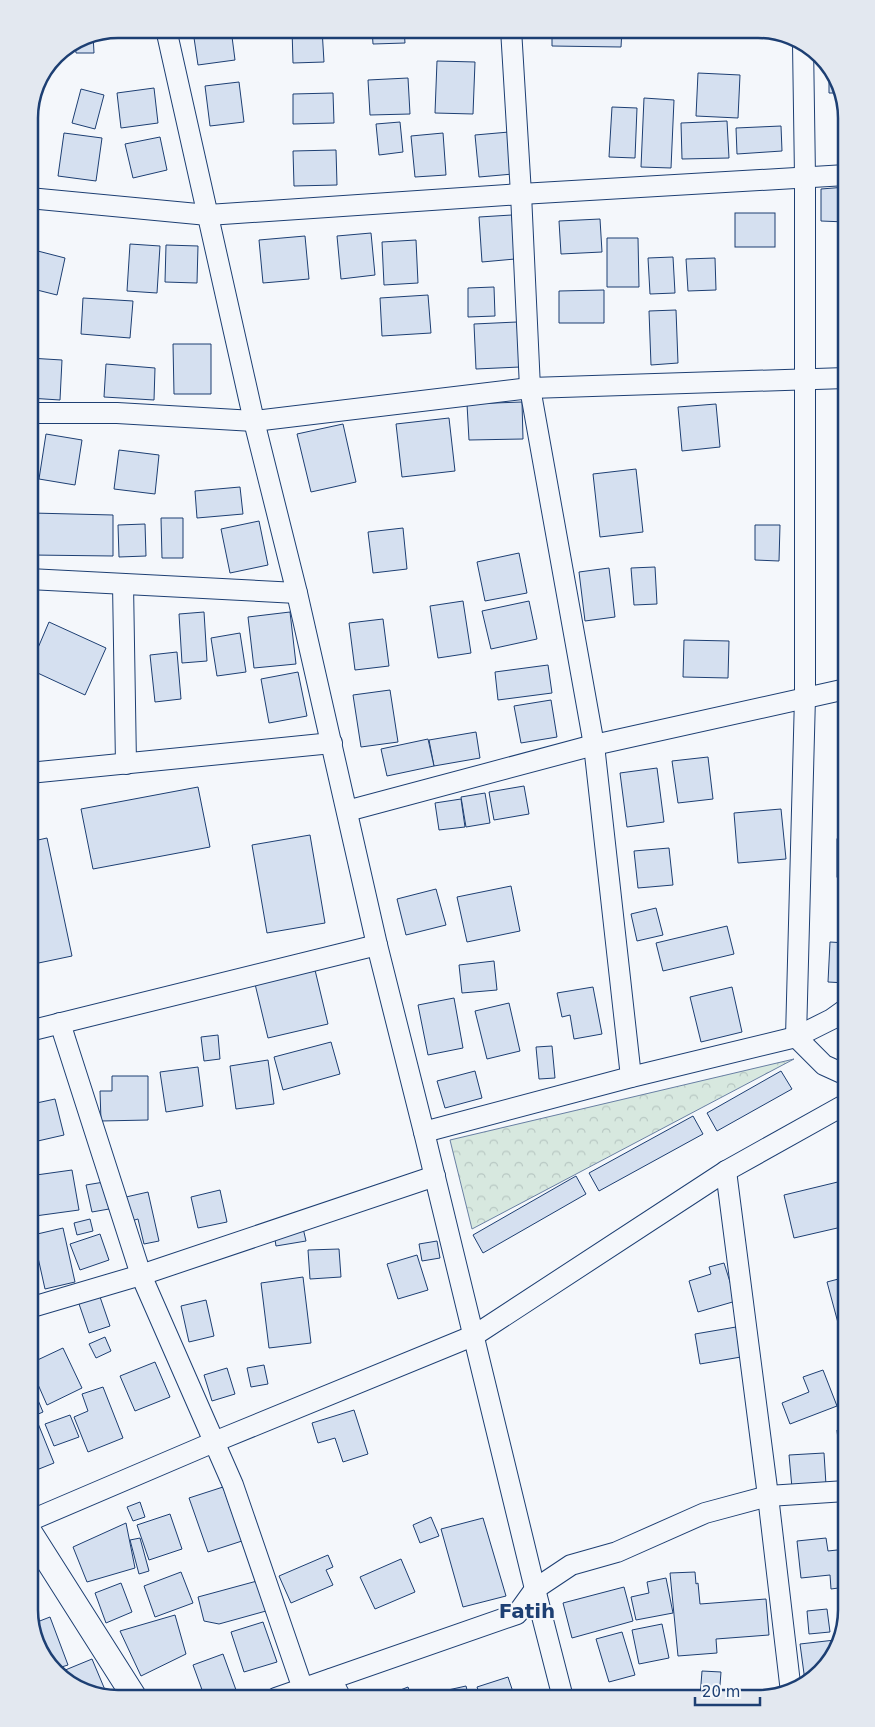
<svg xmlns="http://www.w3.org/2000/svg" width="875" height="1727" viewBox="0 0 875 1727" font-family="'DejaVu Sans',sans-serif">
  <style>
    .park { fill: url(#park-crowns); stroke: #687fa3 }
    .building { fill: #d5e0f0; stroke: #1d3f73 }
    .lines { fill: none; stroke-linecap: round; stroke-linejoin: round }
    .minor-casing { stroke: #1d3f73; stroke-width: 22 }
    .tertiary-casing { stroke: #1d3f73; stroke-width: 26 }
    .minor { stroke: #f4f7fb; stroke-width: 20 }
    .tertiary { stroke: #f4f7fb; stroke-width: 24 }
    .labels { text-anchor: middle; stroke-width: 4; stroke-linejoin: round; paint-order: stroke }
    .district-label { font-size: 20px; font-weight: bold; fill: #1d3f73; stroke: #f4f7fb }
    .rim { fill: none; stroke: #1d3f73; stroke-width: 2.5 }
  </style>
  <defs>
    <pattern id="park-crowns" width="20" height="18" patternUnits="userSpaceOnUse" patternTransform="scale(1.25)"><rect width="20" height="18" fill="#d7e8df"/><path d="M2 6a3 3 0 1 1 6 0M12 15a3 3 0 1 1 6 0" fill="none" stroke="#b8c8c3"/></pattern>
  </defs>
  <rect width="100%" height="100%" fill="#f4f7fb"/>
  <path class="park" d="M794 1059 472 1229 450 1140Z"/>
  <g class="building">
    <path d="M207 29H231L235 60 198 65 193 31Z"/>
    <path d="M292 29H322L324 62 293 63Z"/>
    <path d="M372 29H404L405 43 373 44Z"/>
    <path d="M552 29H622L621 47 552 46Z"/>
    <path d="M93 34 94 53H76L75 41 84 35Z"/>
    <path d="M437 61 475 62 473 114 435 113Z"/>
    <path d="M829 70 840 84 841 93H829Z"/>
    <path d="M698 73 740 75 738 118 696 116Z"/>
    <path d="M408 78 410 114 370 115 368 80Z"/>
    <path d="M239 82 244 122 210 126 205 86Z"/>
    <path d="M154 88 158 123 121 128 117 93Z"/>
    <path d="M81 89 104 95 95 129 72 123Z"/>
    <path d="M333 93 334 123 293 124V94Z"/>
    <path d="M644 98 674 100 671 168 641 167Z"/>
    <path d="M612 107 637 108 635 158 609 157Z"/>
    <path d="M727 121 729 158 682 159 681 123Z"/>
    <path d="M400 122 403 152 379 155 376 124Z"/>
    <path d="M781 126 782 151 737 154 736 128Z"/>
    <path d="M509 132 513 174 479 177 475 135Z"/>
    <path d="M64 133 102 138 96 181 58 176Z"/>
    <path d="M443 133 446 175 415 177 411 136Z"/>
    <path d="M160 137 167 170 133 178 125 144Z"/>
    <path d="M336 150 337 185 294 186 293 151Z"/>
    <path d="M846 187V222L821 221V189Z"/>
    <rect x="735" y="213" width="40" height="34"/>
    <path d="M512 215 515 259 482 262 479 217Z"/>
    <path d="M600 219 602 252 561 254 559 221Z"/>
    <path d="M371 233 375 275 341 279 337 236Z"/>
    <path d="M305 236 309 279 263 283 259 240Z"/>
    <path d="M607 238H638L639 287H607Z"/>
    <path d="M416 240 418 283 384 285 382 242Z"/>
    <path d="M130 244 160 246 157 293 127 291Z"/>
    <path d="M166 245 198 246 197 283 165 282Z"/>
    <path d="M30 249 65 258 57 295 29 288Z"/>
    <path d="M673 257 675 293 650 294 648 258Z"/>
    <path d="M715 258 716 290 688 291 686 259Z"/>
    <path d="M494 287 495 316 468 317V288Z"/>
    <path d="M604 290V323H559V291Z"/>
    <path d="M428 295 431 333 382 336 380 298Z"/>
    <path d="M83 298 133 301 130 338 81 334Z"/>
    <path d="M676 310 678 363 651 365 649 311Z"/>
    <path d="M517 322 520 367 476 369 474 324Z"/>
    <path d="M173 344H211V394H174Z"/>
    <path d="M29 358 62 360 60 400 29 398Z"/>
    <path d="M106 364 155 368 154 400 104 397Z"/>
    <path d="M522 402 523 439 469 440 467 404Z"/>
    <path d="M716 404 720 447 682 451 678 407Z"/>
    <path d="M449 418 455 471 402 477 396 424Z"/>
    <path d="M343 424 356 482 311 492 297 434Z"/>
    <path d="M46 434 82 440 75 485 39 479Z"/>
    <path d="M119 450 159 455 155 494 114 489Z"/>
    <path d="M636 469 643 532 600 537 593 474Z"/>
    <path d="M240 487 243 514 197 518 195 491Z"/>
    <path d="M32 513 113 515V556L32 555Z"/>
    <path d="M161 518H183V558H162Z"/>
    <path d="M259 521 268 565 230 573 221 529Z"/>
    <path d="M145 524 146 556 119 557 118 525Z"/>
    <path d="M755 525H780L779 561 755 560Z"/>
    <path d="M403 528 407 569 373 573 368 532Z"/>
    <path d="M519 553 527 593 485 601 477 562Z"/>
    <path d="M655 567 657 604 634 605 631 568Z"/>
    <path d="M609 568 615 617 585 621 579 572Z"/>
    <path d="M463 601 471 653 438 658 430 606Z"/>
    <path d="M529 601 537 639 491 649 482 611Z"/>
    <path d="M204 612 207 661 182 663 179 614Z"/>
    <path d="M290 612 296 664 254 668 248 617Z"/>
    <path d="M383 619 389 666 355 670 349 623Z"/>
    <path d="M49 622 106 648 85 695 29 669Z"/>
    <path d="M240 633 246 672 217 676 211 638Z"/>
    <path d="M684 640 729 641 728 678 683 677Z"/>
    <path d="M177 652 181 699 155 702 150 655Z"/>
    <path d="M548 665 552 693 498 700 495 672Z"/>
    <path d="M298 672 307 716 269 723 261 679Z"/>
    <path d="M390 690 398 742 361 747 353 695Z"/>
    <path d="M551 700 557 737 521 743 514 706Z"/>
    <path d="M476 732 480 758 434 766 429 740Z"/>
    <path d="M428 739 434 766 387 776 381 749Z"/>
    <path d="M708 757 713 799 678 803 672 761Z"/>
    <path d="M657 768 664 822 627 827 620 773Z"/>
    <path d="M524 786 529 814 494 820 489 792Z"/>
    <path d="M198 787 210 847 93 869 81 809Z"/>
    <path d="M485 793 490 823 466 827 461 797Z"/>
    <path d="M461 799 465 827 439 830 435 803Z"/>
    <path d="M781 809 786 859 738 863 734 813Z"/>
    <path d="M310 835 325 923 267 933 252 845Z"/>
    <path d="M47 838 72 956 29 965V842Z"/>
    <rect x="837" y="839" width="9" height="38"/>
    <path d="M669 848 673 885 638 888 634 851Z"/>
    <path d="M511 886 520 931 467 942 457 897Z"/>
    <path d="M436 889 446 925 406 935 397 899Z"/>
    <path d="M656 908 663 935 637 941 631 914Z"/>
    <path d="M727 926 734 954 663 971 656 943Z"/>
    <path d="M830 942 846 943V983L828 982Z"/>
    <path d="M494 961 497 990 462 993 459 965Z"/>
    <path d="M315 970 328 1024 268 1038 255 984Z"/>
    <path d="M593 987 602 1034 574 1039 570 1015 562 1017 557 993Z"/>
    <path d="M732 987 742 1032 701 1042 690 997Z"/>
    <path d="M454 998 463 1048 428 1055 418 1005Z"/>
    <path d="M509 1003 520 1051 487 1059 475 1011Z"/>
    <path d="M218 1035 220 1059 204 1061 201 1037Z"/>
    <path d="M331 1042 340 1074 283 1090 274 1057Z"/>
    <path d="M552 1046 555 1078 539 1079 536 1047Z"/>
    <path d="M268 1060 274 1104 236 1109 230 1066Z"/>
    <path d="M198 1067 203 1106 166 1112 160 1072Z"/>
    <path d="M475 1071 482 1098 445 1108 437 1081Z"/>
    <path d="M781 1071 792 1089 717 1131 707 1113Z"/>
    <path d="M112 1076H148V1120L101 1121 100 1091H112Z"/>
    <path d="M29 1096H30L32 1104 55 1099 64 1135 29 1143Z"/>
    <path d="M693 1116 703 1134 599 1191 589 1173Z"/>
    <path d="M72 1170 79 1210 35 1216 29 1176Z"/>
    <path d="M576 1176 586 1194 483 1253 473 1235Z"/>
    <path d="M846 1180V1226L794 1238 784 1195Z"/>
    <path d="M104 1182 109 1209 92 1212 86 1185Z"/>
    <path d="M220 1190 227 1222 198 1228 191 1197Z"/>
    <path d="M148 1192 159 1241 144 1244 138 1219 131 1221 126 1197Z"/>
    <path d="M90 1219 93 1231 77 1235 74 1223Z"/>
    <path d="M63 1228 75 1282 45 1289 33 1235Z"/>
    <path d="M303 1228 306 1241 276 1246 274 1233Z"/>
    <path d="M100 1234 109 1260 80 1270 70 1244Z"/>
    <path d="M437 1241 440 1258 422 1261 419 1244Z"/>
    <path d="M29 1242H31L35 1281 29 1282Z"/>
    <path d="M339 1249 341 1277 310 1279 308 1250Z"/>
    <path d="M417 1255 428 1290 398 1299 387 1264Z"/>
    <path d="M724 1263 736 1301 698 1312 689 1281 711 1274 709 1267Z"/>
    <path d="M303 1277 311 1343 269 1348 261 1283Z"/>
    <path d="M846 1277V1333L841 1334 827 1282Z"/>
    <path d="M99 1294 110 1326 89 1333 78 1301Z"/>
    <path d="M206 1300 214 1336 189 1342 181 1306Z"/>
    <path d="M736 1327 741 1357 700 1364 695 1334Z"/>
    <path d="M105 1337 111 1351 96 1358 89 1344Z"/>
    <path d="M63 1348 82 1388 47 1405 29 1364Z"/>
    <path d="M155 1362 170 1397 135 1411 120 1376Z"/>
    <path d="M264 1365 268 1384 251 1387 247 1368Z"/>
    <path d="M227 1368 235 1394 212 1401 204 1375Z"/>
    <path d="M823 1370 837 1406 790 1424 782 1403 809 1392 803 1377Z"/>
    <path d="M29 1379 43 1412 29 1418Z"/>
    <path d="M103 1387 123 1438 88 1452 74 1417 88 1411 82 1394Z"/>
    <path d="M354 1410 368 1454 343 1462 335 1438 318 1443 312 1423Z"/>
    <path d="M70 1415 79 1437 54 1446 45 1424Z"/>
    <path d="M37 1421 54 1463 29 1473V1424Z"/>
    <path d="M846 1429V1469L841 1470 837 1430Z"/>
    <path d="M824 1453 826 1485 792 1488 789 1455Z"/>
    <path d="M223 1487 242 1541 208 1552 189 1498Z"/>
    <path d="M140 1502 145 1517 133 1521 127 1507Z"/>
    <path d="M170 1514 182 1549 149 1560 137 1525Z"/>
    <path d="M431 1517 439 1536 420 1543 413 1525Z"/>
    <path d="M483 1518 506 1596 463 1607 441 1529Z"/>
    <path d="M126 1523 135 1568 87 1582 73 1547Z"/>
    <path d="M140 1538 149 1571 139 1574 130 1540Z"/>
    <path d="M826 1538 828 1551 846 1549V1587L831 1589 830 1575 801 1578 797 1541Z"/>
    <path d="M328 1555 333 1567 326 1570 333 1585 291 1603 279 1576Z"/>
    <path d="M401 1559 415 1592 375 1609 360 1577Z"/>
    <path d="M181 1572 193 1603 155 1617 144 1586Z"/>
    <path d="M695 1572 696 1584 698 1583 700 1604 766 1599 769 1635 716 1639 717 1653 678 1656 670 1573Z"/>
    <path d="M666 1578 673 1613 636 1620 631 1597 649 1593 647 1582Z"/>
    <path d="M257 1581 266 1611 219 1624 204 1621 198 1597Z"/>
    <path d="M121 1583 132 1612 106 1623 95 1593Z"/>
    <path d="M624 1587 633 1621 572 1638 563 1603Z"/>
    <path d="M827 1609 830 1632 809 1634 807 1611Z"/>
    <path d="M175 1615 186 1654 141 1676 120 1631Z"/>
    <path d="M50 1617 68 1665 55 1669 35 1643 32 1624Z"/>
    <path d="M263 1622 277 1662 244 1672 231 1632Z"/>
    <path d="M662 1624 669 1658 639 1664 632 1630Z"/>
    <path d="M622 1632 635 1675 609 1682 596 1639Z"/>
    <path d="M835 1640V1646L831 1659 805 1681 800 1644Z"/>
    <path d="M223 1654 236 1690 215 1698H205L193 1665Z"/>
    <path d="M92 1659 108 1697 64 1680 58 1673Z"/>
    <path d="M702 1671 721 1672 719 1698 700 1697Z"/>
    <path d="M508 1677 515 1698H481L477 1687Z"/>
    <path d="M466 1686 469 1698H431L430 1694Z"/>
    <path d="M408 1687 412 1698H380Z"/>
    <path d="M773 1693V1695L758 1698H741Z"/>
  </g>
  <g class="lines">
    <defs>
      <g id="minor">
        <path d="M166 29 254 421 297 593 377 945 424 1132 535 1589 563 1698"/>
        <path d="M511 29 521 194 530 388 594 745 631 1077"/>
        <path d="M803 44 805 177V697L796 1037 824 1065 846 1075"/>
        <path d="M29 198 208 215 521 194 846 175"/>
        <path d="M29 413H117L254 421 530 388 846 378"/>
        <path d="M29 579 297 593"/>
        <path d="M123 584 126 764"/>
        <path d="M29 773 332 743"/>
        <path d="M347 811 594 745 846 689"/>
        <path d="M60 1023 141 1275 233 1485 303 1689"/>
        <path d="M29 1031 377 945"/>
        <path d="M424 1132 631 1077 796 1037 832 1019 846 1009"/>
        <path d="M726 1171 768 1496 791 1692"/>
        <path d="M29 1308 141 1275 435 1176"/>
        <path d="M29 1521 214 1442 475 1335 726 1171 846 1104"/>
        <path d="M331 1679 341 1698"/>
        <path d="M276 1698 517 1614 535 1589 571 1565 617 1552 705 1513 768 1496 846 1491"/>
      </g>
      <path id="tertiary" d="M29 1531 135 1698"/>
    </defs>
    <use href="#minor" class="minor-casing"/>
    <use href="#tertiary" class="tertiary-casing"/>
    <use href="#minor" class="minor"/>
    <use href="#tertiary" class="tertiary"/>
  </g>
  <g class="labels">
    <g class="district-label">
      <text x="527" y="1618">Fatih</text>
    </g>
  </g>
  <path d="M0 0H875V1727H0ZM118 38H758A80 80 0 0 1 838 118V1610A80 80 0 0 1 758 1690H118A80 80 0 0 1 38 1610V118A80 80 0 0 1 118 38Z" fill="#e3e8f0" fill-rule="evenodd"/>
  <path class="rim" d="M118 38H758A80 80 0 0 1 838 118V1610A80 80 0 0 1 758 1690H118A80 80 0 0 1 38 1610V118A80 80 0 0 1 118 38Z"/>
  <path d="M695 1697v8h65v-8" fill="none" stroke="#1d3f73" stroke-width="2.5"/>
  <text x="702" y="1697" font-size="15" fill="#1d3f73" stroke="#f4f7fb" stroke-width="4" paint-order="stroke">20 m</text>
</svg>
